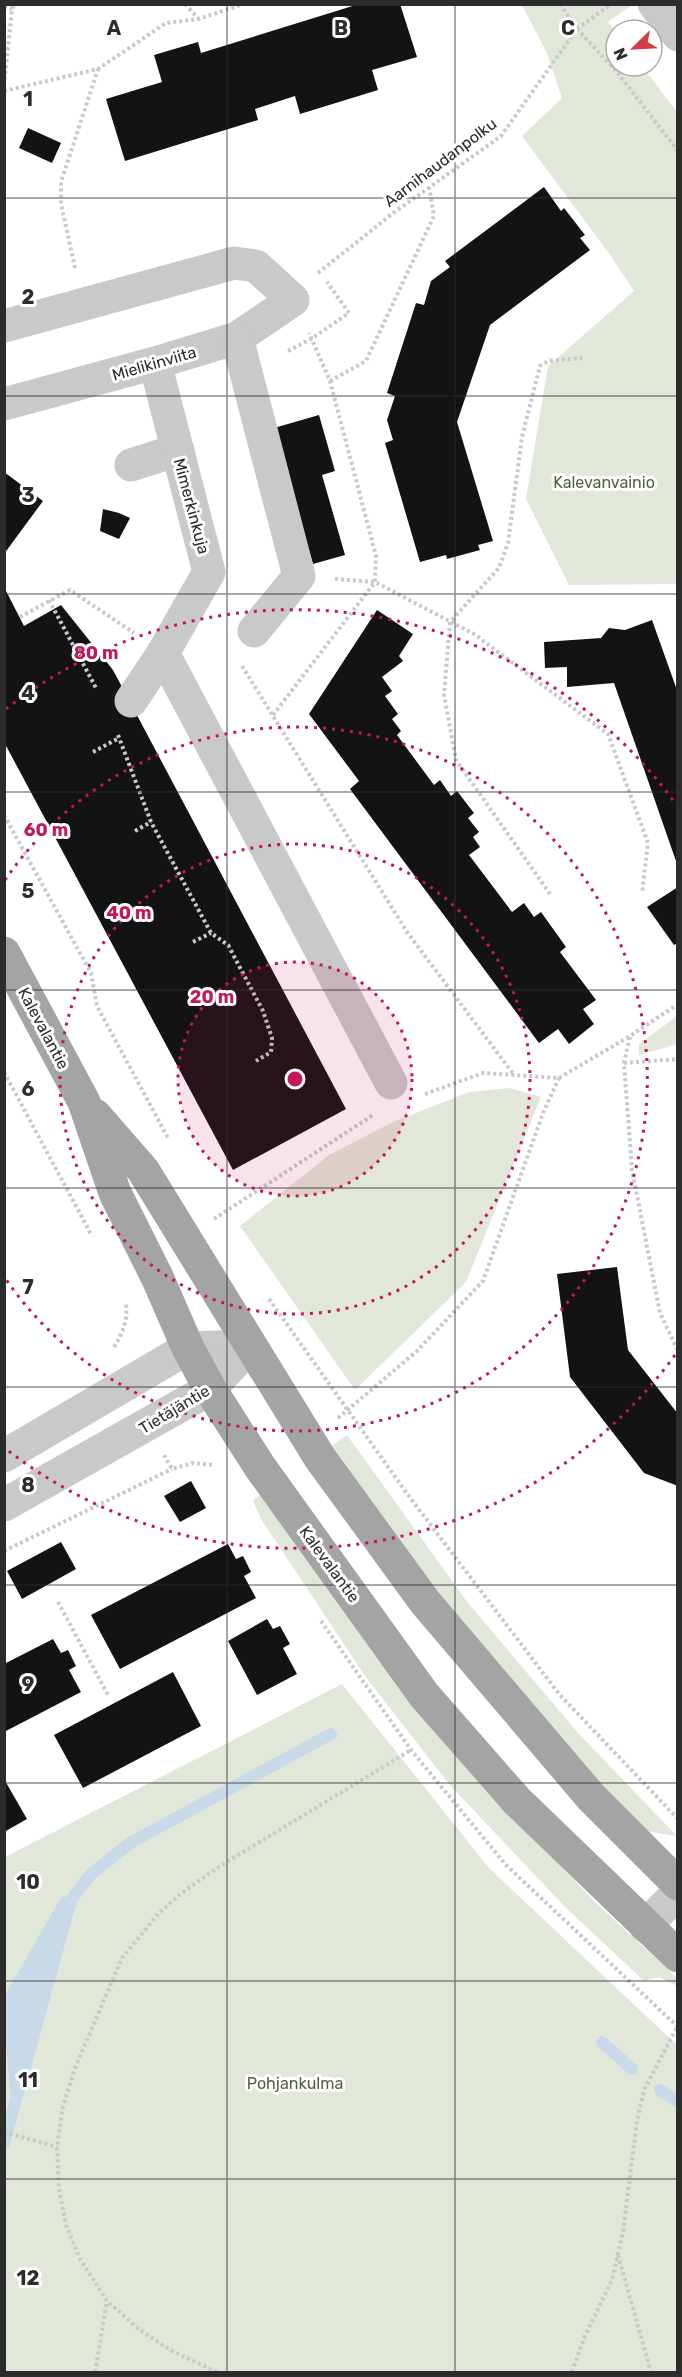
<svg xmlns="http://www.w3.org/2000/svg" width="682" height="2377" viewBox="0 0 682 2377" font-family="Rubik,sans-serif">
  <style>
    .green { fill: #e1e8da }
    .water { fill: #c8dae7 }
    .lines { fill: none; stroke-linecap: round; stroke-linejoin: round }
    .stream { stroke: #c8dae7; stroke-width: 12 }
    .building { fill: #131313 }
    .path { stroke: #c9c9c9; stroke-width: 4; stroke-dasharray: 3 3; stroke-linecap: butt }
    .minor { stroke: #c9c9c9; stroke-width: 33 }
    .major { stroke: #a4a4a4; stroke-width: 33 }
    .grid { fill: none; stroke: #2c2c2c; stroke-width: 1.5; stroke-opacity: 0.55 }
    .ring { fill: none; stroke: #c2185b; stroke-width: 3; stroke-dasharray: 3 6 }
    .labels { text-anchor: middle; stroke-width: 6; stroke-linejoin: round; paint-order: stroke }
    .street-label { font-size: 16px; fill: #2c2c2c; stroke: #fff }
    .park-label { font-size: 16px; fill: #4e633e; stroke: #fff }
    .grid-label { font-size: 20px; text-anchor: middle; font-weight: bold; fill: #2c2c2c; stroke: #fff; stroke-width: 6; stroke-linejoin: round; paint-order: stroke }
    .centre { fill: #c2185b; stroke: #fff; stroke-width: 3 }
    .ring-label { font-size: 18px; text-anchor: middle; font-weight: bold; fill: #c2185b; stroke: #fff; stroke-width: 6; stroke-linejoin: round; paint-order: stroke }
  </style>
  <rect width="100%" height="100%" fill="#fff"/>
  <g class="green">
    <path d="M522 5H632L608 22 616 32V66H642L677 112V584L569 585 526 499 548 366 634 291 608 252 522 136 562 98 547 53Z"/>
    <path d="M677 1016V1044L639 1055V1044Z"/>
    <path d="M510 1088 541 1097 466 1282 355 1390 240 1226 329 1155 393 1122 469 1092Z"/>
    <path d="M347 1435 468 1603 579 1734 677 1836 645 1831 560 1747 448 1615 329 1448Z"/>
    <path d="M263 1492 519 1822 596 1903 677 1978V1986L659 1977 644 1981 564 1906 449 1784 365 1676 261 1519 253 1501Z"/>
    <path d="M342 1684 489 1868 677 2045V2372H5V1857Z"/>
  </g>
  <path class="water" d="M62 1896 71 1900 12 2113 5 2033V1995Z"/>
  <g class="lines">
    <g class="stream">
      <path d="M602 2042 632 2069"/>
      <path d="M660 2090 678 2102"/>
      <path d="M4 2143 71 1900 91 1874 130 1843 331 1734"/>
    </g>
  </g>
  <g class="building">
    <path d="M359 4H400L417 57 372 70 378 90 300 114 295 96 255 109 258 120 125 161 106 99 162 82 154 55 198 42 201 53Z"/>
    <path d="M28 128 61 143 52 163 19 148Z"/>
    <path d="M544 187 561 211 564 208 585 235 580 238 590 250 490 325 457 422 493 541 478 545 480 550 447 559 446 555 420 562 385 443 393 440 387 420 395 396 387 393 416 303 424 305 431 281 450 267 445 261Z"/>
    <path d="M319 415 335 471 322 475 345 555 313 564 274 428Z"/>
    <path d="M4 472 43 501 4 554Z"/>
    <path d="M103 509 119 513 130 518 119 539 100 531Z"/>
    <path d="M4 587 24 626 61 605 113 670 346 1109 233 1170 4 742Z"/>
    <path d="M377 610 413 634 399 656 403 661 382 677 392 691 385 696 398 714 392 719 401 731 397 735 434 785 440 780 451 796 457 791 474 813 468 818 479 832 473 837 480 847 469 855 512 912 524 903 534 917 541 912 566 947 560 952 596 1000 583 1009 594 1024 569 1044 558 1029 539 1043 350 789 359 781 309 714Z"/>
    <path d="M652 620 678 693 677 864 614 683 567 687V667L545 668 544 642 601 638 609 628 625 630Z"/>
    <path d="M678 887V943L674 945 647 907Z"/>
    <path d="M617 1267 628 1350 678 1414V1486L644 1473 570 1377 557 1274Z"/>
    <path d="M191 1481 206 1508 180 1522 164 1496Z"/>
    <path d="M61 1542 76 1569 22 1599 7 1571Z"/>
    <path d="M228 1544 236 1559 243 1556 251 1572 244 1576 256 1598 120 1669 91 1615Z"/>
    <path d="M267 1619 273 1629 280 1626 290 1644 283 1648 297 1674 257 1695 228 1641Z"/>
    <path d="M53 1639 61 1653 68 1650 76 1666 69 1670 81 1692 4 1732V1664Z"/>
    <path d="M173 1672 201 1726 83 1788 54 1735Z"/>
    <path d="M4 1779 27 1819 4 1832Z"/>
  </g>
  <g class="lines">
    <g class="path">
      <path d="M185 4 198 18"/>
      <path d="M560 4 577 29 617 72 678 151"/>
      <path d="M4 7 12 9"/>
      <path d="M4 86 12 9 15 4"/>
      <path d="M4 91 98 69 166 23 199 19 243 4"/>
      <path d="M75 268 61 204V182L98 69"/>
      <path d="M318 273 392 214 501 136 577 29 611 4"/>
      <path d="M288 351 311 339 349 313 327 282"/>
      <path d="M330 381 366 361 434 216 429 187"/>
      <path d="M335 579 375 582 474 634 608 734 648 843 642 893"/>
      <path d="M49 600 96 688"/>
      <path d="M20 617 70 590 134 633"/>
      <path d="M242 666 407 932 514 1075"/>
      <path d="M273 715 375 582 376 556 330 381 309 333"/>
      <path d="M118 735 151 822 211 933 228 945 263 1011 272 1038 271 1052 256 1061"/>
      <path d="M93 752 119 738"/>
      <path d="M4 815 91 973 97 1006 168 1138"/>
      <path d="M135 831 151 822"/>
      <path d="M550 894 456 760 444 695 450 622 499 568 508 543 522 437 540 366 548 361 582 358"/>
      <path d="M193 942 211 933"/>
      <path d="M630 1037 624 1063 632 1170 660 1313 678 1351"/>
      <path d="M624 1063 678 1059"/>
      <path d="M4 1072 92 1236"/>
      <path d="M425 1094 483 1073 559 1078 630 1036 678 1004"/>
      <path d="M214 1219 373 1115"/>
      <path d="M269 1299 408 1495 559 1694 678 1819"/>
      <path d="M114 1347C123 1333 128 1320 126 1304"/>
      <path d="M338 1418 417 1351 483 1281 543 1113 559 1078"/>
      <path d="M164 1455 172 1469 193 1463 214 1465"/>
      <path d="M4 1551 172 1469"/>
      <path d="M58 1602 108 1695"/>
      <path d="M321 1621 411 1750 506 1865 678 2027"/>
      <path d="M4 2132 57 2147"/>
      <path d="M618 2255 651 2372"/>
      <path d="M95 2372 107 2301"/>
      <path d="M217 2372 172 2351 140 2330 107 2301 80 2259 66 2225 59 2189 57 2147 63 2106 75 2068 122 1958 159 1913 183 1892 220 1866 411 1750"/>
      <path d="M572 2372 584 2338 612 2280 623 2232 637 2121 644 2090 677 2027"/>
    </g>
    <g class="minor">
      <path d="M654 4 678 35"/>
      <path d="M4 326 234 263 256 266 293 300 237 338 155 363 4 404"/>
      <path d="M237 338 299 576 254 631"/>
      <path d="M131 465 178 450"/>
      <path d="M163 653 391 1083"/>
      <path d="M131 701 163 653 209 572 155 363"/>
      <path d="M4 1456 188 1348 250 1346"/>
      <path d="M4 1505 210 1389 250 1346"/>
      <path d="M645 1926 678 1893"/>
    </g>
    <g class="major">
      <path d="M4 953 84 1102 115 1193 158 1279 188 1348 210 1389 260 1467 424 1695 517 1801 678 1956"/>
      <path d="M95 1115 143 1170 320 1458 425 1602 591 1797 678 1884"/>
    </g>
  </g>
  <path class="grid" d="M227 4V2372M455 4V2372M4 198H678M4 396H678M4 594H678M4 792H678M4 990H678M4 1188H678M4 1387H678M4 1585H678M4 1783H678M4 1981H678M4 2179H678"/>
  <circle cx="295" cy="1079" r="117" fill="#c2185b" fill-opacity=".12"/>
  <g class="ring">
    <circle cx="295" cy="1079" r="117"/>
    <circle cx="295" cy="1079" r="235"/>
    <path d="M5 880A352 352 0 1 1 5 1278"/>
    <path d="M675 1355A470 470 0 0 1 6 1449M6 709A470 470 0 0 1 675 803"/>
  </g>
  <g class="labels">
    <g class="street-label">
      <text transform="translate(440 162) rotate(-37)" y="6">Aarnihaudanpolku</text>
      <text transform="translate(154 363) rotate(-16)" y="6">Mielikinviita</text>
      <text transform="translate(192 506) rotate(75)" y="6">Mimerkinkuja</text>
      <text transform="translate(44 1028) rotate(62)" y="6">Kalevalantie</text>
      <text transform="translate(174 1409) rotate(-31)" y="6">Tietäjäntie</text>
      <text transform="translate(330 1564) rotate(54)" y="6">Kalevalantie</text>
    </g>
    <g class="park-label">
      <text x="604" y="488">Kalevanvainio</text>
      <text x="295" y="2089">Pohjankulma</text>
    </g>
  </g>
  <g class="grid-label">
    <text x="114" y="35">A</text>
    <text x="341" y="35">B</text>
    <text x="568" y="35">C</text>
    <text x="28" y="106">1</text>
    <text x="28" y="304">2</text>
    <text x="28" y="502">3</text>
    <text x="28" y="700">4</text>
    <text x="28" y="898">5</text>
    <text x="28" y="1096">6</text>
    <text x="28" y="1294">7</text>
    <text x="28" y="1492">8</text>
    <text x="28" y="1691">9</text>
    <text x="28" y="1889">10</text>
    <text x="28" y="2087">11</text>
    <text x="28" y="2285">12</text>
  </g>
  <circle cx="295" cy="1079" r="9" class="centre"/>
  <g class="ring-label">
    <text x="96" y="659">80 m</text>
    <text x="46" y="836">60 m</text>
    <text x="129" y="919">40 m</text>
    <text x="212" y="1003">20 m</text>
  </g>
  <rect width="682" height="2377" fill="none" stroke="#2c2c2c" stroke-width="12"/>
  <g transform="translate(634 48) rotate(246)"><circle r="28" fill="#ffffff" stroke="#ababab" stroke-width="1.5"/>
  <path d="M0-4.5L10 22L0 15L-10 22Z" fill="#d43d44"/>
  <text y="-9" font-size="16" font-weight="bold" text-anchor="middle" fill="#2c2c2c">N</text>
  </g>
</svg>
